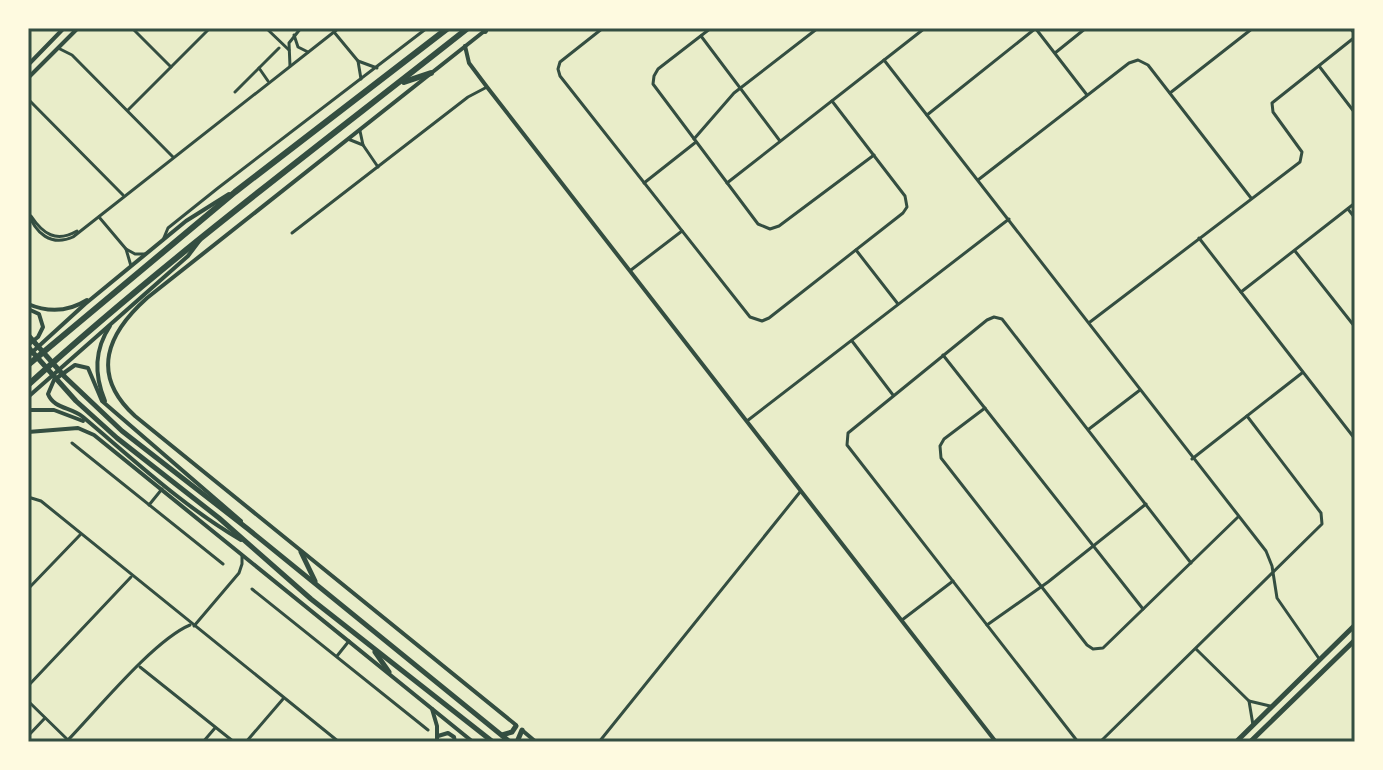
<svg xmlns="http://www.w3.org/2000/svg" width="1383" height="770" viewBox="0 0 1383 770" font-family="Helvetica,sans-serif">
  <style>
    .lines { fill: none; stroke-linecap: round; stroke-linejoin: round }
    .minor { stroke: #344e41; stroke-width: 3 }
    .tertiary { stroke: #344e41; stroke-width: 4 }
    .secondary { stroke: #344e41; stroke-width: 5 }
    .trunk { stroke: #344e41; stroke-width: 6 }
    .neatline { fill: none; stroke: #344e41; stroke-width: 3 }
  </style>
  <rect width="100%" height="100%" fill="#e9edc9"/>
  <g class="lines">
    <g class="minor">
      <path d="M132 28 171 67"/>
      <path d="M266 28 289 50"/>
      <path d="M603 28 560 62 558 69 560 76 750 317 762 321 769 318 903 213 907 207 905 196 832 101"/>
      <path d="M711 28 658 69 654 76 653 84 758 224 770 229 779 226 874 155"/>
      <path d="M1350 28 1355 34"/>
      <path d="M1036 29 1087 95"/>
      <path d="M334 32 358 61 361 79"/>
      <path d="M294 35 298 47 308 52"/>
      <path d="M701 36 780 141"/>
      <path d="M58 48 72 55 173 157"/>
      <path d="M1055 53 1086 28"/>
      <path d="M884 60 1266 551 1272 566 1277 598 1320 660"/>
      <path d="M358 61 377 68"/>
      <path d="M290 66 289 43 301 28"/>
      <path d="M1319 66 1355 113"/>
      <path d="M259 68 268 81"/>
      <path d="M235 92 279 48"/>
      <path d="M1170 93 1253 28"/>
      <path d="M28 99 123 195"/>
      <path d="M128 110 210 28"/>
      <path d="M927 115 1036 28"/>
      <path d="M360 131 363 145 378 167"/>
      <path d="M348 139 363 145"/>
      <path d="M694 139 734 93 818 28"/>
      <path d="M978 180 1129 63 1138 60 1148 65 1251 198"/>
      <path d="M644 183 696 142"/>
      <path d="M727 183 925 28"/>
      <path d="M1348 209 1355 218"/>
      <path d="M28 212C35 233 51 247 73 237L339 28"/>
      <path d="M31 216C43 234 56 243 77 231"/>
      <path d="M99 217 126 249 131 266"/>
      <path d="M292 233 468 97 487 87"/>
      <path d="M1199 238 1355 439"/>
      <path d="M163 240 168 228 218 188 427 28"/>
      <path d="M126 249 135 254H145"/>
      <path d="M856 250 898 304"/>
      <path d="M1295 251 1355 327"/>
      <path d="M631 270 682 231"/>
      <path d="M1241 292 1355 203"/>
      <path d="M1090 322 1300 162 1302 152 1273 112 1272 103 1355 37"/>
      <path d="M852 341 893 395"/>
      <path d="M943 355 1143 609"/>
      <path d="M985 408 944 439 940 446 941 458 1087 645 1093 649 1103 648 1238 517"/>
      <path d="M747 421 1009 219"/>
      <path d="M1089 429 1140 390"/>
      <path d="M72 443 223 564"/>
      <path d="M1192 459 1302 373"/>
      <path d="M28 497 41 501 339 742"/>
      <path d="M149 505 162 489"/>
      <path d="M28 589 80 535"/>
      <path d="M252 589 428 730"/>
      <path d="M902 620 953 581"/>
      <path d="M987 625 1048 582 1146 504"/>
      <path d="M194 626 239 573 242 564V555"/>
      <path d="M1196 649 1249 701 1270 706"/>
      <path d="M337 656 349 641"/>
      <path d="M140 667 234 742"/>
      <path d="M28 686 131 577"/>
      <path d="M28 701 70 742"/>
      <path d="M1249 701 1253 725"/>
      <path d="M28 736 45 718"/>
      <path d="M68 740C97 710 154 640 190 625"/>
      <path d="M203 742 215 728"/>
      <path d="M246 742 283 699"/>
      <path d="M599 742 800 492"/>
      <path d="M1078 742 847 445 848 433 987 320 994 317 1002 319 1191 563"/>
      <path d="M1100 742 1322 524 1321 513 1247 416"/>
    </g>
    <g class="tertiary">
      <path d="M487 29 147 298C108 333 89 374 135 416L516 725"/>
      <path d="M465 46 469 63 487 87 996 742"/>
      <path d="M28 65 64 28"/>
      <path d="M28 78 78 28"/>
      <path d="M28 304C49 313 68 312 87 300"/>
      <path d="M28 309 39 314 43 327 38 337 28 345"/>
      <path d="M28 356 85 304 186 221 229 194"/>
      <path d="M28 397 188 256 200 240"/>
      <path d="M105 401C94 375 94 350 110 326"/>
      <path d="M28 410H54L83 421"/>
      <path d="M28 432 78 428 94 435 473 742"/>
      <path d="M241 540C184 507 133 459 83 417 71 407 54 409 48 394L54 380 75 365 88 368 102 401 241 521"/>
      <path d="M432 709 437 726V742"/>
      <path d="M523 731 536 742"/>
      <path d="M438 736 448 733 454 737 455 742"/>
    </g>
    <g class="secondary">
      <path d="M28 335 65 377 122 431 248 529 510 742"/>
      <path d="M28 347 76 401 117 438 219 518 311 599 493 742"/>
      <path d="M301 552 315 581"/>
      <path d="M375 652 389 672"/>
      <path d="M502 735 512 732 516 726"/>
      <path d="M517 742 522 730"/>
      <path d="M1236 742 1355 625"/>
      <path d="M1250 742 1355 640"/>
    </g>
    <g class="trunk">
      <path d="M485 31 486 28"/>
      <path d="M404 82 431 73"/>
      <path d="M28 365 235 192 448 28"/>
      <path d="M28 385C168 258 320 145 468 28"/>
    </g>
  </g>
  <rect width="1383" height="770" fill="none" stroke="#fefae0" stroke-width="60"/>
  <rect x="30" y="30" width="1323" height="710" class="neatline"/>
</svg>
